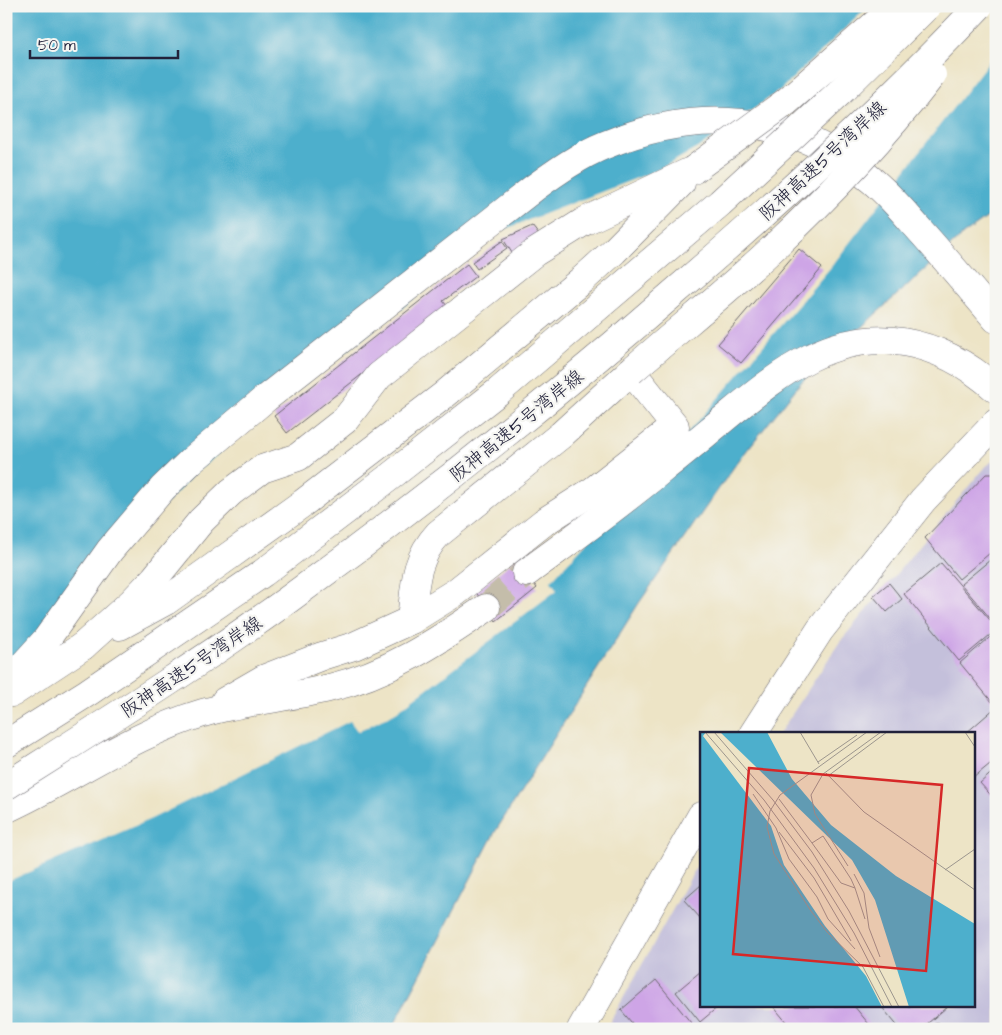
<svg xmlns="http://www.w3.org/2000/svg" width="1002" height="1035" viewBox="0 0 1002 1035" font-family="'Architects Daughter','Klee One',sans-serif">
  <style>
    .industrial { fill: #c4c0db }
    .water { fill: #4dafcc; stroke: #386884 }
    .pier { fill: #ede4c6 }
    .building { fill: #cea5e6 }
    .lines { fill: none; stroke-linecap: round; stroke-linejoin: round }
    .highway-tunnel { stroke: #c4bdaa; stroke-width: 28; stroke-dasharray: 28 14; stroke-linecap: butt }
    .minor-casing { stroke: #69666c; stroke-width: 29 }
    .highway-casing { stroke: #69666c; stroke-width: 29 }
    .minor { stroke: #fff; stroke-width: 28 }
    .highway { stroke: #fff; stroke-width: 28 }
    .highway-bridge-casing { stroke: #69666c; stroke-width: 29; stroke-linecap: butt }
    .highway-bridge { stroke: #fff; stroke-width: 28 }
    .labels { text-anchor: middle; stroke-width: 4.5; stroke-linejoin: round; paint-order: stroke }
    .street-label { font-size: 19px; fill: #22223b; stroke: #f6f6f2 }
    .inset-road { fill: none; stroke: #9c968e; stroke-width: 1 }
    .view { fill: #d62828; fill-opacity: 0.15; stroke: #d62828; stroke-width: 2.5 }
    .inset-edge { fill: none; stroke: #22223b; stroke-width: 2.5 }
  </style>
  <rect width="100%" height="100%" fill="#f6f6f2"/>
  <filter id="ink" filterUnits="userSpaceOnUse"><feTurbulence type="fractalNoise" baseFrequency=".02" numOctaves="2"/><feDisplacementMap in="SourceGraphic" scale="10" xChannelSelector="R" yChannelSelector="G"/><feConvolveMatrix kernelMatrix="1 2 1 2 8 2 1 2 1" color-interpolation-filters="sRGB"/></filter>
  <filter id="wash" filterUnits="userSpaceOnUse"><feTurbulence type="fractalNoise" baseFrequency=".0096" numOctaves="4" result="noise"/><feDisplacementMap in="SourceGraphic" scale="20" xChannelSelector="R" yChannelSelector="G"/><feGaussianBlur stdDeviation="1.12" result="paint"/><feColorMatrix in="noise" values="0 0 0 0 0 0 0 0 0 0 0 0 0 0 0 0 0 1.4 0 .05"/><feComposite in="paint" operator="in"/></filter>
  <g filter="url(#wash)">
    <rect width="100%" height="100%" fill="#ede4c6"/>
    <path class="industrial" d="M996 458V1029H606L701 859V1006H973V734H779L839 643 983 469Z"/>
    <path class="water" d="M6 6H996V211L964 234 802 381 736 464 639 603 495 832 392 1029H6Z"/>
    <path class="pier" d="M869 6H996V52L831 267 700 419 551 581 557 590 396 712 358 732 350 721 151 819 6 882V678L193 475 264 416 500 231 658 170 703 145 779 91Z"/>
    <g id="blocks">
      <g class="building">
        <path d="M532 226 539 235 514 256 503 239Z"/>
        <path d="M502 241 507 248 477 269 472 262Z"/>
        <path d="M799 249 822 268 741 363 718 344Z"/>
        <path d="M467 264 476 276 443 301 448 307 287 433 274 416Z"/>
        <path d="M986 474H996V548L959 579 925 538Z"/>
        <path d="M996 555V625L961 584Z"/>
        <path d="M516 559 537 588 496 621 475 591Z"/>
        <path d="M941 563 996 627V630L959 661 904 594Z"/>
        <path d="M889 583 902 599 887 612 873 596Z"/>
        <path d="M996 632V701L993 703 960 663Z"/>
        <path d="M996 707V759L973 778V734H965Z"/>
        <path d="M996 769V801L980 783Z"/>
        <path d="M701 885V919L684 900Z"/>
        <path d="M701 971V1006H719L700 1022 676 992Z"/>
        <path d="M656 980 696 1029H637L621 1010Z"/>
        <path d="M773 1006H854L873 1029H792Z"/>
        <path d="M881 1006H948L921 1029H900Z"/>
        <path d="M937 1022 943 1029H929Z"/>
      </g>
    </g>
  </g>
  <g filter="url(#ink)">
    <use href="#blocks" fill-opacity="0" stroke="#69666c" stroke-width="1"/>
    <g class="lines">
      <path class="highway-tunnel" d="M486 608 526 573"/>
      <defs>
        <g id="minor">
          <path d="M631 371 675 426 594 490 544 522 456 592 411 620C415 586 414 560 438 534L561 435Z"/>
          <path d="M120 626 166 601 229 556 303 503 444 395 583 279 614 251 681 183"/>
          <path d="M83 646 132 602 154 579 201 521 231 492 262 469 298 457 345 420 379 376 534 253 585 221 693 170"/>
          <path d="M753 734 820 630 923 500 996 423"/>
          <path d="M581 1029 701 816"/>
        </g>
        <g id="highway">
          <path d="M526 573C572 539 620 505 664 468 687 450 709 431 731 413 783 371 833 331 903 342 940 348 969 365 996 389"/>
          <path d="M6 684 46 640 110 550 163 488 191 461 266 398 534 188C556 172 580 155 605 145 697 107 791 113 869 178 887 192 902 210 917 227 944 257 970 288 996 319"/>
          <path d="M12 693 83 646"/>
          <path d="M225 701 263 679 322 656 354 646 411 620"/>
          <path d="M6 809C72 779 132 734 203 713 244 701 287 698 329 688 388 674 437 642 486 608"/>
        </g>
      </defs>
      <use href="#minor" class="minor-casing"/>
      <use href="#highway" class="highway-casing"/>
      <use href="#minor" class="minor"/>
      <use href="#highway" class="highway"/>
      <defs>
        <g id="highway-bridge">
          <path d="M693 170 786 102 896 6"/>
          <path d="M631 371C678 330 727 291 772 249 830 195 884 137 932 75"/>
          <path d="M6 744 87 693 263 573 387 479 499 391 720 203 839 93 927 6"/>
          <path d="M6 786C102 725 198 665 289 599 423 502 552 399 677 290 782 200 884 107 979 6"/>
        </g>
      </defs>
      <use href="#highway-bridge" class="highway-bridge-casing"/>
      <use href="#highway-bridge" class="highway-bridge"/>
    </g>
  </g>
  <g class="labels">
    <g class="street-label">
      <text transform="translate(822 160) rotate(-43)" y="7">阪神高速5号湾岸線</text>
      <text transform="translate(516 425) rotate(-39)" y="7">阪神高速5号湾岸線</text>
      <text transform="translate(191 666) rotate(-34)" y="7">阪神高速5号湾岸線</text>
    </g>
  </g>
  <g transform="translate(700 732)">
    <rect width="275" height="275" fill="#ede4c6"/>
    <path d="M0 0H67L92 47 131 93 196 144 275 192V275H0Z" fill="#4dafcc"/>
    <path d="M6 0H20L152 128 175 168 209 275H182L166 244 125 194 84 133 71 94 3 4Z" fill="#ede4c6"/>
    <path class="inset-road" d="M5 0 64 68 114 136 154 201 192 275M14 0 73 68 112 120 149 179 199 275M100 0 119 32M167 0 80 63 70 79 67 95 74 122 111 179 127 200 163 235 184 275M265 0 275 15M118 30 157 3M126 41 164 80 275 158M128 44 187 0M53 62 76 96M79 67 112 111M76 96 89 127 117 165 128 187 155 217M79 100 114 146 151 209M123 104 151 147 155 156 141 151 112 111ZM148 134 115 82 111 63 123 42 181 0M245 138 275 117M154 142 164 161 169 196 180 225M155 156 165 187"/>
    <path class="view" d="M49 36 242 53 226 239 33 222Z"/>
    <rect width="275" height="275" class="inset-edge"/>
  </g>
  <rect width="1002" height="1035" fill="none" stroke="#f6f6f2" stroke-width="25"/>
  <path d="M30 50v8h148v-8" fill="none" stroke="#22223b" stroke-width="2.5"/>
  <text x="38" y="50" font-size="15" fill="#22223b" stroke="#f6f6f2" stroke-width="4" paint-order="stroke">50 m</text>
</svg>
